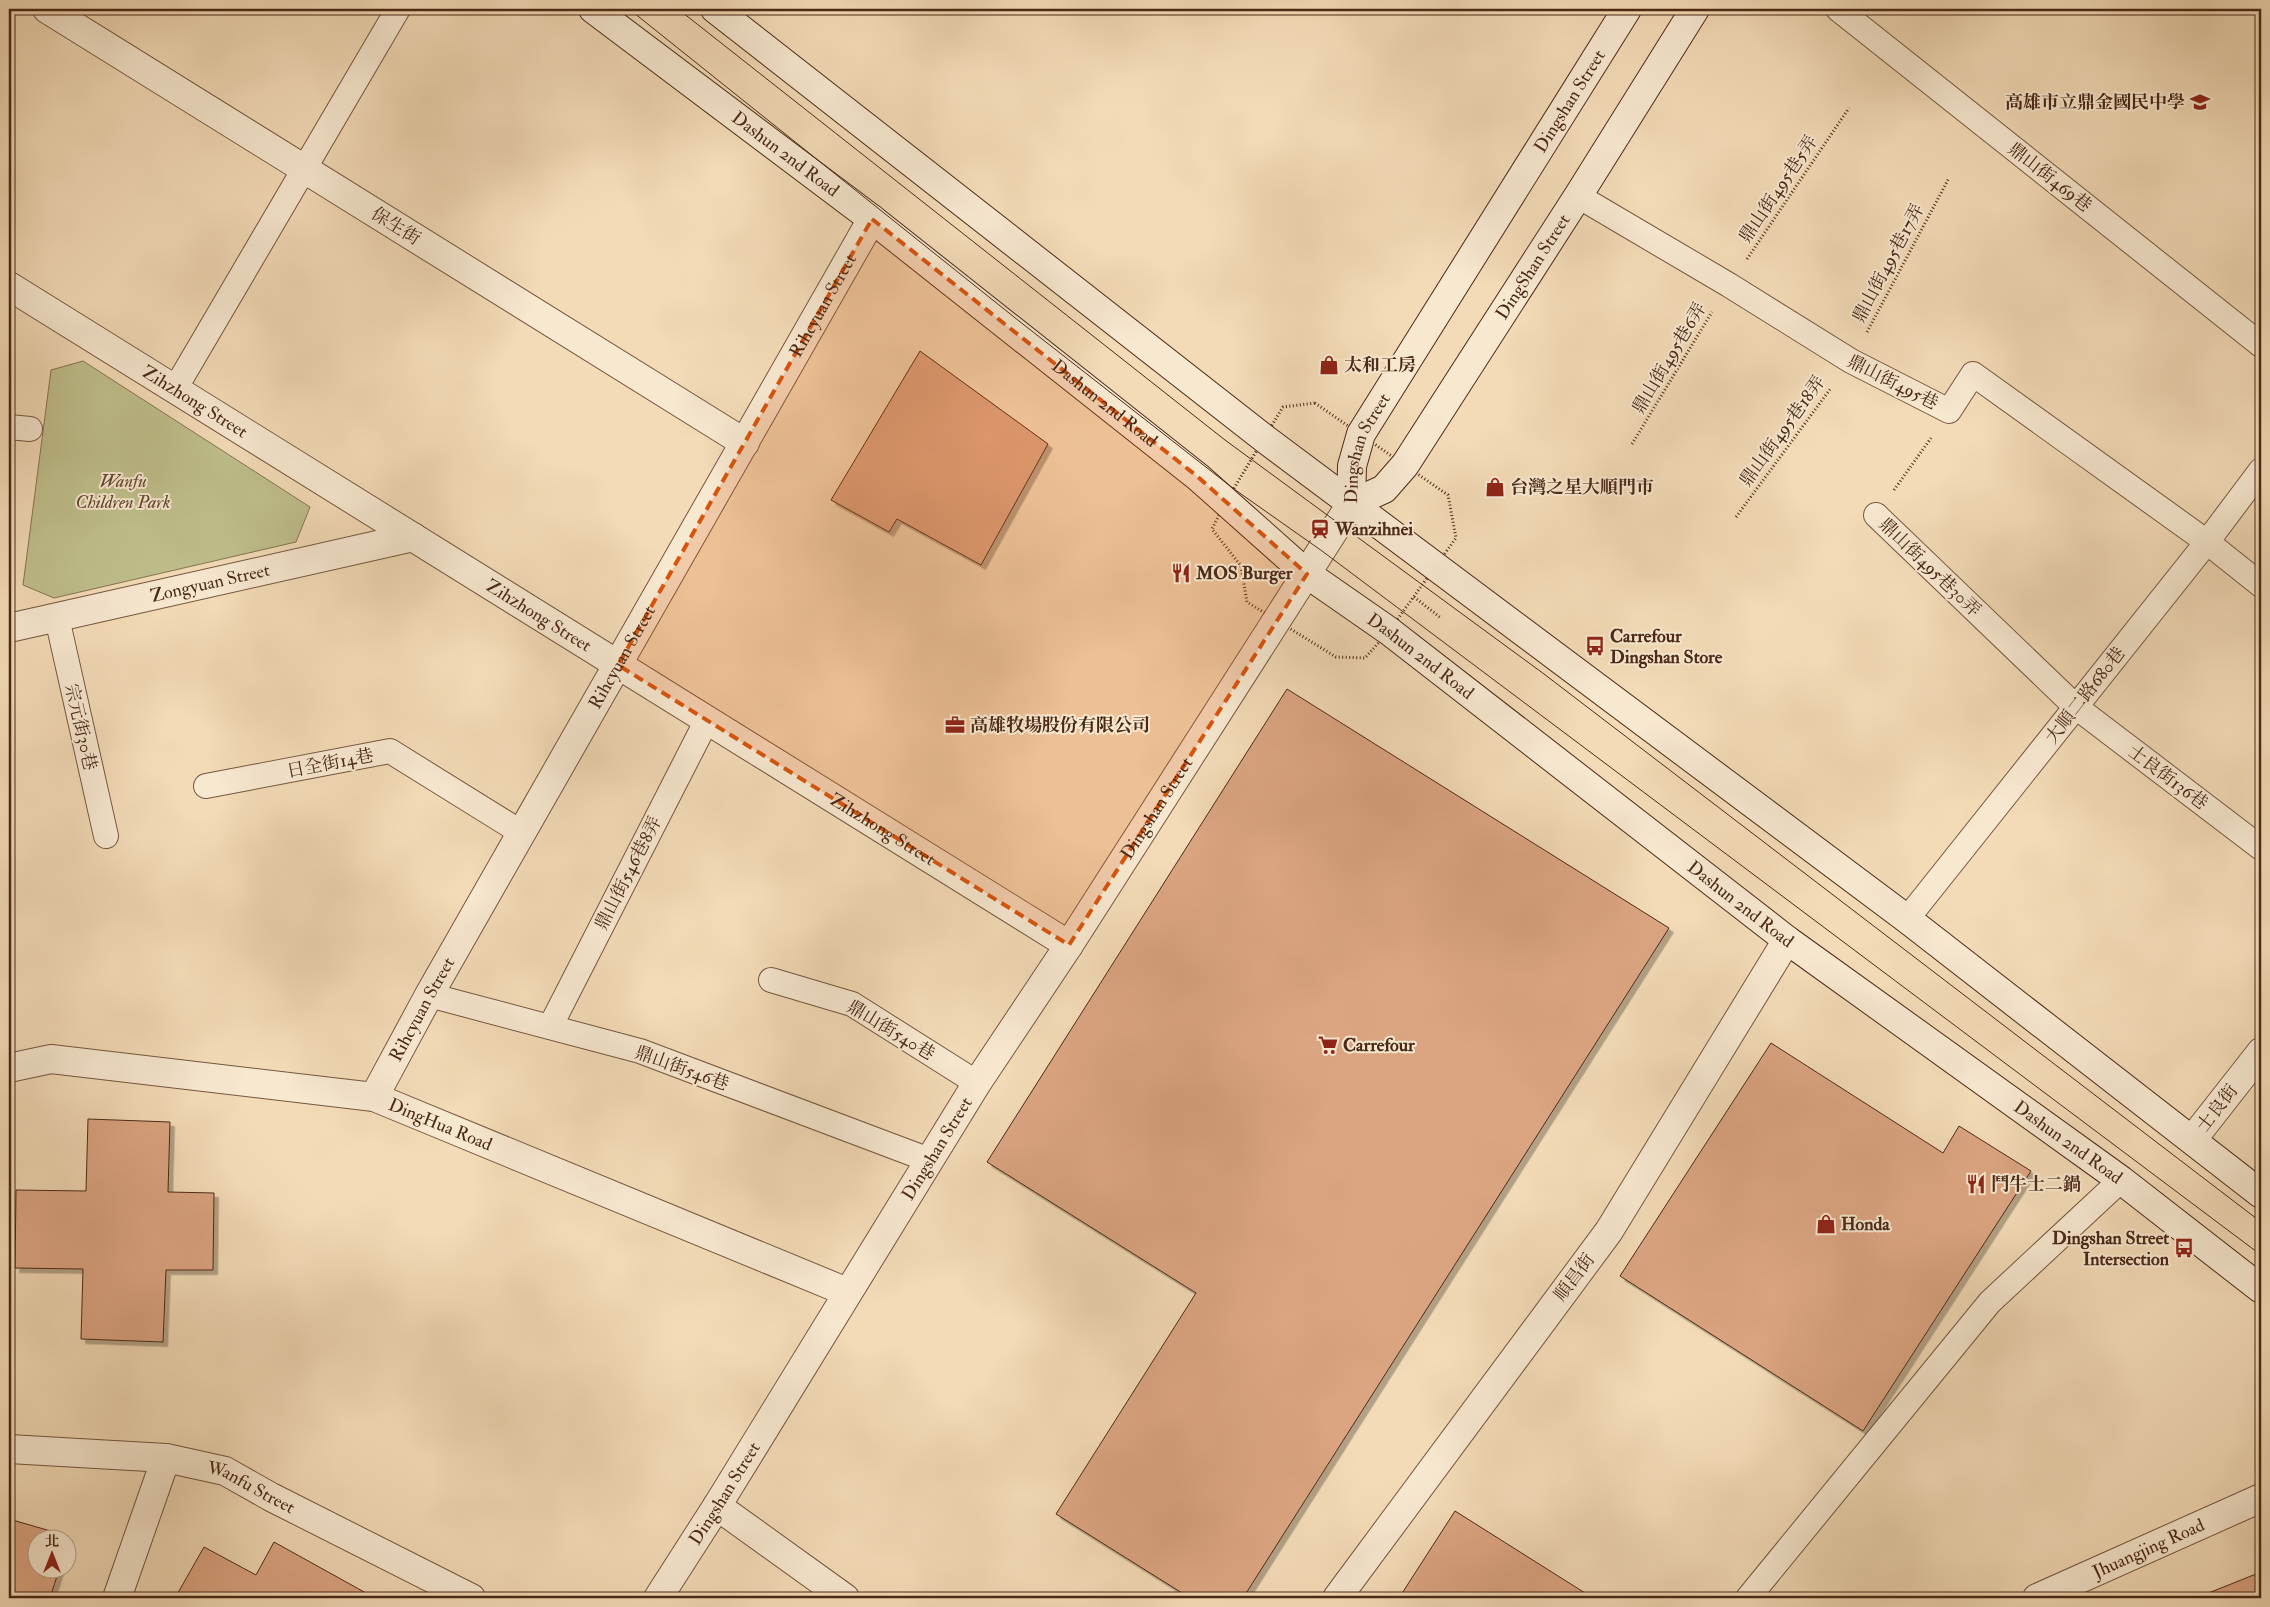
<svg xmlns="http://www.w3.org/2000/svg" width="2270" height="1607" viewBox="0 0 2270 1607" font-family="'IM FELL Double Pica','Noto Serif TC',serif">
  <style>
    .green { fill: #bfbf8c; stroke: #857452 }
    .building { fill: #dca582; stroke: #4b2917; filter: url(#shadow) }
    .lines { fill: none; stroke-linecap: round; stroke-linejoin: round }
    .lane-casing { stroke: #75563f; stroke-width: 26 }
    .street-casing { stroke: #75563f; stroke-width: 30 }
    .secondary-casing { stroke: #4b2917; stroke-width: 30 }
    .path { stroke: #4b2917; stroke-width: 3; stroke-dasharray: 1 2.5; stroke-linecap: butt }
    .lane { stroke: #f7e8d0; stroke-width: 24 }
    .street { stroke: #f7e8d0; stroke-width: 28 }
    .secondary { stroke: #f7e8d0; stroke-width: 28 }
    .tram { stroke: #4b2917; stroke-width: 1 }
    .marked { fill: #d8540d; fill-opacity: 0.2; stroke: #d8540d; stroke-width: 4; stroke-dasharray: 10 6; stroke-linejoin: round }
    .labels { text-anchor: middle; stroke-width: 4; stroke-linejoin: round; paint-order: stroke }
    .street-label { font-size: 18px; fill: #4b2917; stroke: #f7e8d0 }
    .poi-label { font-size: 18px; font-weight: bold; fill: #4b2917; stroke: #f7e8d0; text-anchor: start }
    .park-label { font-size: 18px; font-style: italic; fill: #62472e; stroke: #f7e8d0 }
  </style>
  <defs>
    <filter id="shadow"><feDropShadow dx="4.5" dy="4.5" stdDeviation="0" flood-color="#0004"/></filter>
  </defs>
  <rect width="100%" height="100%" fill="#f3dbb7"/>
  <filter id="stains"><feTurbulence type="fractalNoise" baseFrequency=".004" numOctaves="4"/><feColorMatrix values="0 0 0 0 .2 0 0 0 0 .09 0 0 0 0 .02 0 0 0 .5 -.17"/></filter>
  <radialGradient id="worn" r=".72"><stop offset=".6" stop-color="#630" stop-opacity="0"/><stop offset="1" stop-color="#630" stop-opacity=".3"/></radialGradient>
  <path class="green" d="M83 361 310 507 296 542 54 598 23 585 51 370Z"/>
  <g class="building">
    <path d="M920 351 1048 444 981 565 897 519 889 532 831 500Z"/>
    <path d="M1287 689 1669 928 1243 1598H1190L1056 1514 1196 1293 987 1162Z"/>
    <path d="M1771 1043 1943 1153 1959 1126 2031 1171 1863 1431 1620 1276Z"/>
    <path d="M88 1119 170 1122 168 1192 214 1193 213 1270H166L163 1342 81 1339 83 1269 15 1268 16 1190 86 1191Z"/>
    <path d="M1455 1511 1593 1598H1399Z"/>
    <path d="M9 1519 68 1536 67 1540H38V1570H59L50 1598H9Z"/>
    <path d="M274 1542 375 1598H175L204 1547 256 1575Z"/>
    <path d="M2261 1572V1598H2196Z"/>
  </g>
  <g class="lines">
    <defs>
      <g id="lane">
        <path d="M1838 9 2261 345"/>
        <path d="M1578 196 1729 285 1851 361 1949 411 1973 374 2207 542 2261 585"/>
        <path d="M175 389 398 9"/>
        <path d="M9 427 30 429"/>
        <path d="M1876 515 2076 707 2261 848"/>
        <path d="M57 618 106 836"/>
        <path d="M206 786 390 751 522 833"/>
        <path d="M1907 919 2207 542 2261 470"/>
        <path d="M771 980 852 1004 977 1083"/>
        <path d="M429 995 640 1051 929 1160"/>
        <path d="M550 1027 707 720"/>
        <path d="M1748 1598 1990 1302 2121 1180"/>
      </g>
      <g id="street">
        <path d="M47 9 745 443"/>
        <path id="s1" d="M9 286 1069 945"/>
        <path id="s2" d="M9 628 413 537"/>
        <path id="s3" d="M9 1068 51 1059 374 1097 847 1292"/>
        <path id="s4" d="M374 1097 429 995 872 219"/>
        <path d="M2192 1140 2261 1052"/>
        <path id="s5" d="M9 1449 166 1458 225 1471 271 1497 471 1598"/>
        <path d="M717 1506 845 1598"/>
        <path d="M117 1598 166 1458"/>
        <path id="s6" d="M658 1598 717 1506 977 1083 1069 945 1351 504"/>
        <path d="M1337 1598 1609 1231 1787 940"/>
        <path id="s7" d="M2037 1598 2261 1498"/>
      </g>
      <g id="secondary">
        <path id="s8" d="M593 9 872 219 1198 477 1307 574 1389 631 1787 940 2121 1180 2261 1289"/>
        <path d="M715 9 1265 439 1907 919 2261 1194"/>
        <path id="s9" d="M1351 504 1384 489 1405 465 1578 196 1695 9"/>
        <path id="s10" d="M1351 504 1352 466 1361 434 1627 9"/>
      </g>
    </defs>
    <use href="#lane" class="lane-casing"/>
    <use href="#street" class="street-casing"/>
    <use href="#secondary" class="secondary-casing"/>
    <g class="path">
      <path d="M1747 259 1849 108"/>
      <path d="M1867 332 1949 178"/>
      <path d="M1315 403 1448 495 1456 538 1389 631 1365 658 1336 657 1247 602 1241 566 1212 529 1225 503 1283 407Z"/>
      <path d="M1632 444 1712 312"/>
      <path d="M1894 490 1931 438"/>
      <path d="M1736 517 1831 388"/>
      <path d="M1414 597 1441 618"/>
    </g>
    <use href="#lane" class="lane"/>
    <use href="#street" class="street"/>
    <use href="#secondary" class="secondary"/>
    <g class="tram">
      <path d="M629 9 1019 321 1234 489 1322 551 2261 1255"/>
      <path d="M678 9 1225 440 1544 674 2261 1222"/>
    </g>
  </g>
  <path class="marked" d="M872 219 1198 477 1307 574 1069 945 618 665Z"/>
  <defs>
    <symbol id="school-bare" viewBox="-9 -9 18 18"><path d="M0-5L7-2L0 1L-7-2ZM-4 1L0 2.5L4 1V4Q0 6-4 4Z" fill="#8f2418" stroke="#f7e8d0" stroke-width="2.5" paint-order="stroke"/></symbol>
    <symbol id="shop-bare" viewBox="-9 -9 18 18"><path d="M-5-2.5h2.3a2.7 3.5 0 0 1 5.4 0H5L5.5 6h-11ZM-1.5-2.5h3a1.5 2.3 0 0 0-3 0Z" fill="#8f2418" stroke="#f7e8d0" stroke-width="2.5" paint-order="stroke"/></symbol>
    <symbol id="station-bare" viewBox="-9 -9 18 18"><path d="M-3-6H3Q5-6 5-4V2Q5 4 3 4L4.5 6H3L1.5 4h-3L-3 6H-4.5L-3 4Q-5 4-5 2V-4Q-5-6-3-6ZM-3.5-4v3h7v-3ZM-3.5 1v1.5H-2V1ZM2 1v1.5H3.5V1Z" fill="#8f2418" stroke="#f7e8d0" stroke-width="2.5" paint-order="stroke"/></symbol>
    <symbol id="restaurant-bare" viewBox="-9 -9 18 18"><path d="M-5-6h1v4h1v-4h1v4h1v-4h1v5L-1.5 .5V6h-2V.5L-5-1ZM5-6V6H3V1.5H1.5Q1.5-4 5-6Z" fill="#8f2418" stroke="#f7e8d0" stroke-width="2.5" paint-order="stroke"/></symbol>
    <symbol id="bus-bare" viewBox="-9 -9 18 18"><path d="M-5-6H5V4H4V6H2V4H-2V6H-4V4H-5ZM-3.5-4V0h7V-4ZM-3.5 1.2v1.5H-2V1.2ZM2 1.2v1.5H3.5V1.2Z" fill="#8f2418" stroke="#f7e8d0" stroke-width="2.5" paint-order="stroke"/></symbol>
    <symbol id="office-bare" viewBox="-9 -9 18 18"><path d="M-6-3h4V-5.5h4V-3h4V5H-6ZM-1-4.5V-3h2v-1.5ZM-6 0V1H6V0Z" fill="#8f2418" stroke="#f7e8d0" stroke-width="2.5" paint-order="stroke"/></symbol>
    <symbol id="supermarket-bare" viewBox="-9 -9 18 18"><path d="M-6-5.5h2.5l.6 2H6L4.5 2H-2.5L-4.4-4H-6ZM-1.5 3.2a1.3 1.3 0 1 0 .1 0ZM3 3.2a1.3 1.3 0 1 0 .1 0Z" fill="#8f2418" stroke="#f7e8d0" stroke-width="2.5" paint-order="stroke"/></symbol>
  </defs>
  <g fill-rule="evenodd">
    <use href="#school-bare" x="2186" y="88" width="28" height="28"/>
    <use href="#shop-bare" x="1315" y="351" width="28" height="28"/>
    <use href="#shop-bare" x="1481" y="473" width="28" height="28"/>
    <use href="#station-bare" x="1306" y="515" width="28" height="28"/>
    <use href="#restaurant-bare" x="1167" y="559" width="28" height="28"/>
    <use href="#bus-bare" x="1581" y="632" width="28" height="28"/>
    <use href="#office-bare" x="941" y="711" width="28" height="28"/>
    <use href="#supermarket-bare" x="1314" y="1031" width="28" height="28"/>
    <use href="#restaurant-bare" x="1962" y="1170" width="28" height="28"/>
    <use href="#shop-bare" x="1812" y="1210" width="28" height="28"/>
    <use href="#bus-bare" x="2170" y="1234" width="28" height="28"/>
  </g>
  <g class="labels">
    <g class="street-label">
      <text dy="6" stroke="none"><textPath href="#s10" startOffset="464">Dingshan Street</textPath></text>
      <text dy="6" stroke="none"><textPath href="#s8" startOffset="241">Dashun 2nd Road</textPath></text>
      <text transform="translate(2050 177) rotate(38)" y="6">鼎山街469巷</text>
      <text transform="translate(1778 189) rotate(-56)" y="6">鼎山街495巷5弄</text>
      <text transform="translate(396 226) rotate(32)" y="6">保生街</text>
      <text transform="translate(1888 263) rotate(-62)" y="6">鼎山街495巷17弄</text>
      <text dy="6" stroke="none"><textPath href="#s9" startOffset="304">DingShan Street</textPath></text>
      <text dy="6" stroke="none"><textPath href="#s4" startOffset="910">Rihcyuan Street</textPath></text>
      <text transform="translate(1669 358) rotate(-59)" y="6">鼎山街495巷6弄</text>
      <text transform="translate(1893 382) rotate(27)" y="6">鼎山街495巷</text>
      <text dy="6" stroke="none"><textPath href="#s1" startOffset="219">Zihzhong Street</textPath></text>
      <text dy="6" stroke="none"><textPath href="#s8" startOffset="646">Dashun 2nd Road</textPath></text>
      <text transform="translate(1782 431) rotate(-54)" y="6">鼎山街495巷18弄</text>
      <text dy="6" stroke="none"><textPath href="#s10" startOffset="59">Dingshan Street</textPath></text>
      <text transform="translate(1930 567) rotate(44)" y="6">鼎山街495巷30弄</text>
      <text dy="6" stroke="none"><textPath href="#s2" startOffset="206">Zongyuan Street</textPath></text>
      <text dy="6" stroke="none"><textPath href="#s1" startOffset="624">Zihzhong Street</textPath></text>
      <text dy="6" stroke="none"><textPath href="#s8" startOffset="1051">Dashun 2nd Road</textPath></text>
      <text dy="6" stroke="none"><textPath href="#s4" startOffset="505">Rihcyuan Street</textPath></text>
      <text transform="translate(2085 695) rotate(-52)" y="6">大順二路680巷</text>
      <text transform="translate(81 727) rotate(77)" y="6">宗元街30巷</text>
      <text transform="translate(330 763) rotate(-11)" y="6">日全街14巷</text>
      <text transform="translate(2168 777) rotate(37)" y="6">士良街136巷</text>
      <text dy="6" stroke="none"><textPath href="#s6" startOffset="934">Dingshan Street</textPath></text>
      <text dy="6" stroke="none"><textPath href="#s1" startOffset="1029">Zihzhong Street</textPath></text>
      <text transform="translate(628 873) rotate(-63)" y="6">鼎山街546巷8弄</text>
      <text dy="6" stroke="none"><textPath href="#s8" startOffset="1456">Dashun 2nd Road</textPath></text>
      <text dy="6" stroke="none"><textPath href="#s4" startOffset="100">Rihcyuan Street</textPath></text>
      <text transform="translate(891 1030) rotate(31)" y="6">鼎山街540巷</text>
      <text transform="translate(682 1068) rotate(20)" y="6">鼎山街546巷</text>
      <text transform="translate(2217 1108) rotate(-52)" y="6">士良街</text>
      <text dy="6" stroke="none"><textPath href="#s3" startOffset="440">DingHua Road</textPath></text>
      <text dy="6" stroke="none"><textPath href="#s8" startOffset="1861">Dashun 2nd Road</textPath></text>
      <text dy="6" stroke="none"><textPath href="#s6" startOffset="529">Dingshan Street</textPath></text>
      <text transform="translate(1574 1277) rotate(-53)" y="6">順昌街</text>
      <text dy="6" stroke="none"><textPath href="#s5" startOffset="248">Wanfu Street</textPath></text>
      <text dy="6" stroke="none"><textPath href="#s6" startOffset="124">Dingshan Street</textPath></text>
      <text dy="6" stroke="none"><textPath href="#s7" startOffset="122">Jhuangjing Road</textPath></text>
    </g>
    <g class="poi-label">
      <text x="2185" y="108" text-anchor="end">高雄市立鼎金國民中學</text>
      <text x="1344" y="371">太和工房</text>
      <text x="1510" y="493">台灣之星大順門市</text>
      <text x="1335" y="535">Wanzihnei</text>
      <text x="1196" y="579">MOS Burger</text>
      <text x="1610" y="642">Carrefour<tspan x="1610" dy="21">Dingshan Store</tspan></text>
      <text x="970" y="731">高雄牧場股份有限公司</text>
      <text x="1343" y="1051">Carrefour</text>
      <text x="1991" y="1190">鬥牛士二鍋</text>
      <text x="1841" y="1230">Honda</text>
      <text x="2169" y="1244" text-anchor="end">Dingshan Street<tspan x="2169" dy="21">Intersection</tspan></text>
    </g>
    <g class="park-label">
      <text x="123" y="487">Wanfu<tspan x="123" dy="21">Children Park</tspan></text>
    </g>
  </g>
  <rect width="2270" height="1607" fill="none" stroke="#f3dbb7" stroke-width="30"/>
  <rect x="10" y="10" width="2250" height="1587" fill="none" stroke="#4b2917" stroke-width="2.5"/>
  <rect x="15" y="15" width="2240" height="1577" fill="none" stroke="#4b2917"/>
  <g transform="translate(52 1554)"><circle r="24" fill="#f7e8d0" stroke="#b29c86"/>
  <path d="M0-4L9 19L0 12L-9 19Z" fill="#8f2418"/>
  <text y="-8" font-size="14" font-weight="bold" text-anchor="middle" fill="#4b2917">北</text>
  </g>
  <rect width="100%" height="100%" filter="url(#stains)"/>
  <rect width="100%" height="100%" fill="url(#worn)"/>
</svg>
